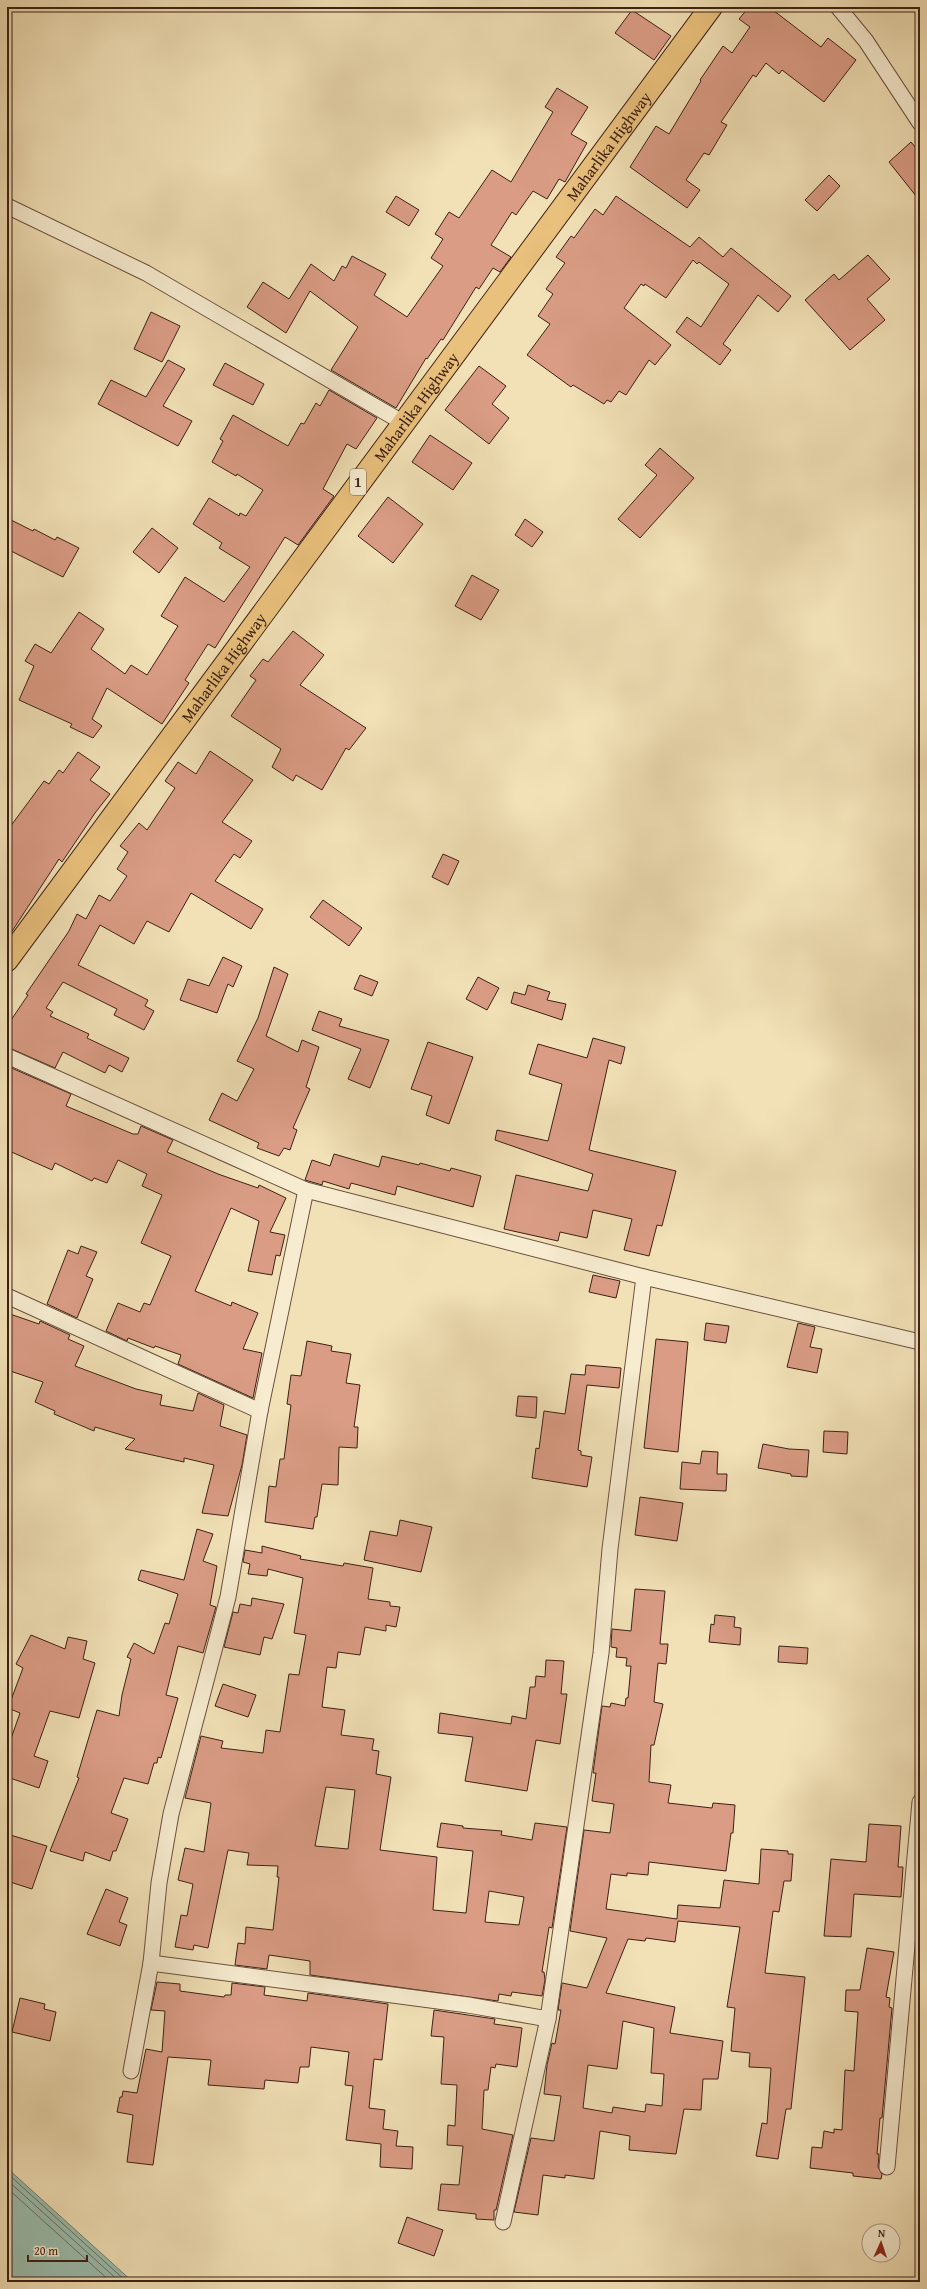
<svg xmlns="http://www.w3.org/2000/svg" width="927" height="2289" viewBox="0 0 927 2289" font-family="'Gentium Book Plus',serif">
  <style>
    .water { fill: #9bbeaf; stroke: #767f71 }
    .lines { fill: none; stroke-linecap: round; stroke-linejoin: round }
    .shore { stroke: #6c7062; stroke-width: 1 }
    .building { fill: #da9c85; stroke: #3e2115; fill-rule: evenodd }
    .minor-casing { stroke: #6b513e; stroke-width: 17 }
    .trunk-casing { stroke: #3e2115; stroke-width: 24 }
    .minor { stroke: #f7ecd0; stroke-width: 15 }
    .trunk { stroke: #e9c07c; stroke-width: 22 }
    .labels { text-anchor: middle; stroke-width: 3; stroke-linejoin: round; paint-order: stroke }
    .shield { fill: #f7ecd0; stroke: #765e4d; stroke-width: 1 }
    .shield-label { font-size: 15px; font-weight: bold; fill: #3e2115 }
    .street-label { font-size: 16px; fill: #3e2115; stroke: #f7ecd0 }
  </style>
  <rect width="100%" height="100%" fill="#f2e1b7"/>
  <filter id="stains"><feTurbulence type="fractalNoise" baseFrequency=".005" numOctaves="4"/><feColorMatrix values="0 0 0 0 .2 0 0 0 0 .09 0 0 0 0 .02 0 0 0 .5 -.17"/></filter>
  <radialGradient id="worn" r=".72"><stop offset=".6" stop-color="#630" stop-opacity="0"/><stop offset="1" stop-color="#630" stop-opacity=".3"/></radialGradient>
  <path class="water" d="M7 2168 133 2282H7Z"/>
  <g class="lines">
    <g class="shore">
      <path d="M7 2173 127 2282"/>
      <path d="M7 2180 120 2282"/>
      <path d="M7 2188 111 2282"/>
    </g>
  </g>
  <g class="building">
    <path d="M749 7H769L821 47 828 38 856 60 824 102 782 70 779 74 766 63 756 77 753 75 721 122 727 125 709 155 704 153 686 180 700 190 687 208 630 167 656 126 669 134 701 81 700 80 723 46 732 53 750 27 739 19Z"/>
    <path d="M632 10 671 36 654 60 615 33Z"/>
    <path d="M557 88 588 107 571 134 587 143 565 182 559 179 547 199 533 191 516 215 512 212 491 245 511 257 500 272 493 268 479 289 476 287 443 340 441 339 427 359 426 358 396 408 331 370 358 327 310 291 286 333 247 307 263 282 289 299 311 264 334 281 342 266 346 268 352 256 386 274 374 295 407 317 443 266 431 258 443 239 435 234 449 212 459 218 492 170 511 182 553 112 545 107Z"/>
    <path d="M911 142 920 153V201L889 162Z"/>
    <path d="M829 175 840 186 817 211 805 200Z"/>
    <path d="M396 196 419 210 409 226 386 212Z"/>
    <path d="M616 196 690 247 699 237 723 257 731 248 791 296 778 312 758 295 723 344 731 350 720 365 676 332 687 317 701 327 729 284 699 262 697 264 693 260 666 298 645 284 644 286 641 284 624 308 671 345 655 365 649 360 626 395 619 391 611 402 607 400 604 404 573 385 571 387 527 355 550 324 538 316 553 294 546 289 565 263 556 257 571 236 574 238 595 209 603 215Z"/>
    <path d="M868 255 890 279 867 299 885 320 850 350 805 300 834 274 839 280Z"/>
    <path d="M151 312 180 326 162 362 134 349Z"/>
    <path d="M168 360 185 369 163 406 192 421 178 446 98 404 111 380 146 397Z"/>
    <path d="M225 363 264 384 253 405 213 385Z"/>
    <path d="M479 366 506 386 492 404 509 418 489 444 445 410Z"/>
    <path d="M329 390 377 418 356 449 347 444 323 489 334 496 298 545 285 537 215 648 208 644 185 680 189 683 162 724 107 688 92 719 102 726 93 738 70 727 72 724 19 700 34 666 25 661 35 644 51 653 79 612 104 629 91 649 125 674 131 665 147 675 178 626 161 616 185 577 224 602 250 567 219 548 222 543 193 524 209 498 239 516 240 513 246 516 263 490 237 474 236 476 212 462 223 441 220 439 233 415 288 446 301 423 304 424 316 403 320 406Z"/>
    <path d="M430 435 472 463 453 490 412 462Z"/>
    <path d="M660 448 694 478 640 538 618 519 657 475 645 465Z"/>
    <path d="M388 497 423 524 393 563 358 536Z"/>
    <path d="M525 519 543 532 532 547 515 535Z"/>
    <path d="M11 520 33 531 34 529 55 540 57 537 79 548 63 577 7 549V528Z"/>
    <path d="M152 528 178 548 159 573 133 552Z"/>
    <path d="M472 575 499 590 481 620 455 606Z"/>
    <path d="M293 631 324 655 300 685 366 728 349 750 346 748 322 790 296 775 293 781 272 767 281 749 231 716 256 680 250 676 263 659 268 662Z"/>
    <path d="M210 751 253 780 222 822 252 841 240 858 234 854 215 881 263 909 251 929 191 893 169 932 147 921 134 944 100 925 78 965 148 1000 145 1006 154 1011 144 1030 114 1015 117 1009 63 982 46 1008 53 1012 50 1016 89 1034 87 1038 129 1058 122 1072 109 1065 105 1073 63 1052 55 1068 7 1047V1026L28 995 26 994 69 931 77 914 86 919 99 895 110 901 127 876 117 869 128 852 120 846 139 823 147 830 175 788 165 781 178 762 196 774Z"/>
    <path d="M78 752 100 767 90 780 110 794 95 813 62 862 59 859 7 939V831L44 781 49 784 59 770 63 773Z"/>
    <path d="M443 854 459 861 448 885 432 877Z"/>
    <path d="M323 900 362 928 349 946 310 917Z"/>
    <path d="M223 957 242 966 233 987 228 984 217 1013 180 1000 188 979 209 986Z"/>
    <path d="M274 967 288 974 266 1036 298 1052 302 1040 319 1047 306 1087 310 1089 293 1128 297 1130 290 1150 284 1148 279 1156 257 1148 259 1143 209 1120 222 1093 237 1101 254 1069 237 1061 258 1018Z"/>
    <path d="M360 975 378 982 372 996 354 989Z"/>
    <path d="M478 977 499 988 487 1010 466 999Z"/>
    <path d="M528 985 550 992 547 1000 566 1004 562 1020 511 1003 514 992 525 995Z"/>
    <path d="M319 1011 342 1019 339 1026 389 1040 370 1088 348 1079 361 1049 312 1030Z"/>
    <path d="M593 1038 625 1047 621 1064 609 1060 589 1150 676 1171 662 1226 657 1225 649 1256 624 1250 632 1219 593 1210 587 1238 560 1232 558 1241 504 1229 516 1175 588 1191 593 1174 495 1140 497 1130 548 1141 562 1084 529 1074 538 1044 587 1058Z"/>
    <path d="M428 1042 473 1057 449 1124 426 1115 432 1096 411 1089Z"/>
    <path d="M7 1066 71 1094 66 1106 133 1134H138L141 1126 173 1140 167 1152 218 1174 258 1188 259 1185 286 1198 270 1232 285 1235 280 1256 276 1255 272 1275 248 1271 259 1221 231 1208 195 1291 231 1306 232 1302 258 1313 243 1349 262 1353 253 1398 178 1364 181 1355 155 1346 154 1348 128 1338 127 1341 106 1331 118 1303 140 1312 144 1303 150 1305 171 1256 141 1243 162 1195 142 1186 147 1174 118 1160 107 1183 94 1178 92 1181 55 1163 52 1170 7 1150Z"/>
    <path d="M334 1154 379 1167 382 1156 419 1165 420 1163 450 1171 451 1168 481 1176 473 1207 397 1186 395 1195 351 1183 349 1189 323 1181 322 1185 305 1180 312 1160 330 1166Z"/>
    <path d="M81 1246 97 1252 86 1276 93 1279 77 1318 47 1304 68 1250 78 1254Z"/>
    <path d="M593 1275 620 1281 616 1298 589 1292Z"/>
    <path d="M7 1313 39 1324 40 1321 70 1335 68 1339 84 1346 75 1366 136 1389 162 1395 160 1405 193 1411 198 1393 224 1405 220 1426 247 1435 242 1465 228 1516 202 1513 214 1465 184 1458V1462L125 1449 135 1439 95 1427 94 1431 54 1414 55 1411 35 1402 43 1382 7 1370Z"/>
    <path d="M706 1323 729 1326 726 1343 704 1340Z"/>
    <path d="M798 1323 815 1327 810 1347 822 1349 817 1373 787 1367Z"/>
    <path d="M656 1339 688 1342 678 1452 644 1448Z"/>
    <path d="M307 1341 332 1346 331 1351 351 1354 346 1383 360 1385 354 1427H358L357 1448 339 1447 338 1485 322 1484 317 1517H315L313 1529 265 1522 269 1486 276 1487 280 1459H284L291 1405 287 1404 291 1375 301 1376Z"/>
    <path d="M586 1365 621 1368 619 1388 587 1385 578 1450 581 1451V1455L592 1457 587 1487 532 1478 536 1448 539 1449 544 1411 565 1414 571 1374 585 1375Z"/>
    <path d="M518 1396 537 1397 536 1418 516 1416Z"/>
    <path d="M824 1431 848 1432 847 1454 823 1452Z"/>
    <path d="M763 1444 789 1449 809 1450 807 1477 791 1476V1474L758 1468Z"/>
    <path d="M702 1451 718 1452 717 1474H727L726 1491 680 1489 682 1462 700 1464Z"/>
    <path d="M640 1497 683 1503 677 1541 635 1535Z"/>
    <path d="M400 1520 432 1527 421 1572 364 1560 370 1531 397 1536Z"/>
    <path d="M197 1529 213 1534 203 1561 217 1566 210 1605 216 1607 203 1653 178 1646 166 1695 178 1698 161 1758 158 1757 157 1763H154L148 1784 124 1778 111 1813 128 1819 116 1851H113L110 1861 85 1852 83 1861 50 1851 79 1778 77 1777 97 1710 119 1716 122 1695 131 1659 127 1657 134 1643 154 1654 165 1623 169 1624 178 1594 138 1580 141 1570 184 1580Z"/>
    <path d="M262 1546 301 1556 300 1559 343 1566 344 1563 373 1568 368 1599 390 1602V1606L400 1607 396 1627 386 1625V1631L365 1627 360 1655 338 1652 336 1668 327 1667 322 1707 345 1710 341 1735 374 1739 372 1750 379 1751 376 1774 391 1777 380 1850 437 1857 433 1910 466 1913 473 1851 437 1847 441 1823 463 1826V1828L502 1831 501 1835 532 1840 535 1823 567 1827 552 1928 549 1927 542 1972H544L545 1980 542 1996 512 1992 511 1996 499 1994 498 2001 310 1975V1961L269 1955 267 1969 235 1965 238 1943 245 1944 246 1927 273 1930 279 1877H277L278 1866 247 1865 249 1853 228 1850 208 1948 194 1945 193 1950 175 1947 181 1915 187 1916 193 1884 178 1880 185 1848 204 1852 211 1803 185 1798 201 1736 223 1741 221 1748 263 1753 266 1730 280 1732 289 1674 299 1675 306 1635 294 1633 303 1578 268 1569 267 1576 248 1574 250 1564 243 1562 245 1550 262 1553ZM326 1787 355 1790 348 1849 315 1846ZM489 1891 524 1897 519 1925 485 1922Z"/>
    <path d="M635 1589 665 1591 660 1644H668L666 1664 658 1663 654 1702 663 1704 654 1745H651L649 1782 671 1785 668 1803 712 1808 713 1803 735 1805 733 1833H731L726 1871 649 1862 648 1875 627 1873V1876L611 1874 606 1909 677 1919 678 1905 720 1908 724 1880 759 1884 761 1849 788 1851V1854H793L791 1881H784L779 1912 773 1911 765 1973 805 1977 791 2109H786L778 2159 756 2156 762 2123 767 2124 771 2068 749 2067 750 2053 731 2051 735 2008 727 2007 740 1927 678 1921 675 1942 646 1938 645 1941 628 1939 606 1993 675 2007 670 2033 723 2041 718 2079H703L701 2110 684 2109 676 2154 629 2150 630 2136 600 2131 594 2179 565 2175V2178L543 2175 538 2215 514 2212 531 2138 554 2141 561 2096 544 2094 547 2065 552 2043 555 2044 561 2010H558L562 1983 587 1988 607 1938 570 1931 584 1830 610 1833 614 1804 592 1801 596 1773H593L602 1706 610 1707 611 1703 625 1706 626 1698H628L631 1666H626L627 1658 616 1657 617 1648 611 1647 612 1629 631 1631ZM623 2021 654 2028 651 2073 664 2074 662 2106 646 2104 645 2112 613 2107 612 2113 583 2108 588 2065 617 2069Z"/>
    <path d="M252 1598 284 1604 272 1639 264 1637 260 1655 224 1647 233 1612 238 1613 240 1604 251 1606Z"/>
    <path d="M715 1615 735 1617 734 1627 741 1628 740 1645 709 1642 711 1624 714 1625Z"/>
    <path d="M31 1635 65 1649 68 1637 87 1641 83 1659 95 1663 79 1718 50 1711 34 1756 48 1761 39 1788 7 1777V1750L20 1713 8 1708 23 1668 16 1664Z"/>
    <path d="M779 1646 808 1648 807 1664 778 1662Z"/>
    <path d="M546 1660 564 1661 561 1694H567L560 1744 536 1740 527 1791 465 1781 473 1737 438 1733 440 1713 511 1724 512 1716 526 1719 530 1687H535L536 1676 545 1677Z"/>
    <path d="M223 1684 256 1695 248 1717 215 1706Z"/>
    <path d="M869 1824 901 1826 898 1867H903L901 1897 854 1894 851 1937 824 1936 831 1859 866 1862Z"/>
    <path d="M7 1834 47 1846 32 1889 7 1881Z"/>
    <path d="M106 1889 128 1898 119 1922 127 1925 120 1946 87 1934Z"/>
    <path d="M867 1948 894 1952 886 1997 890 1998 889 2007 892 2008 882 2118H880L877 2154H879L878 2167 882 2174 881 2179 853 2176V2173L810 2168 812 2147 822 2148 824 2131 834 2133V2129L842 2130 845 2070 854 2071 858 2012 845 2011 846 1990H860Z"/>
    <path d="M157 1982 180 1984V1991L224 1997 225 1995H231L232 1983 265 1987 264 1995 307 2001 308 1993 388 2004 382 2060 374 2059 369 2108 385 2110 383 2129 398 2131 396 2146 413 2147 412 2169 380 2167 381 2144 346 2140 353 2086 345 2085 349 2052 311 2047 309 2067H300L298 2083 265 2080 264 2089 208 2085 211 2060 168 2057 153 2165 127 2162 133 2115 117 2112 120 2097H122L123 2091 137 2093 146 2049 162 2052 165 2011 151 2010Z"/>
    <path d="M20 1998 45 2004 44 2009 56 2012 50 2041 12 2032Z"/>
    <path d="M434 2010 495 2019 494 2024 522 2028 517 2067 496 2064 495 2068 491 2067 488 2090H484L482 2129 513 2135 496 2210H494V2220L476 2219V2214L438 2210 441 2184 459 2185 463 2146 447 2145 448 2125 455 2126 457 2085 441 2084 444 2037 431 2036Z"/>
    <path d="M407 2217 443 2230 434 2256 398 2243Z"/>
  </g>
  <g class="lines">
    <defs>
      <g id="minor">
        <path d="M838 7 866 41 920 123"/>
        <path d="M7 206 146 273 402 422"/>
        <path d="M7 1056 306 1190 644 1277 920 1342"/>
        <path d="M7 1296 260 1411"/>
        <path d="M151 1963 468 2005 548 2019"/>
        <path d="M131 2071 151 1963 159 1883 171 1814 228 1597 260 1411 306 1190"/>
        <path d="M887 2167 920 1802"/>
        <path d="M503 2222 548 2019 601 1653 610 1549 644 1277"/>
      </g>
      <g id="trunk">
        <path id="s1" d="M7 960 711 7"/>
      </g>
    </defs>
    <use href="#minor" class="minor-casing"/>
    <use href="#trunk" class="trunk-casing"/>
    <use href="#minor" class="minor"/>
    <use href="#trunk" class="trunk"/>
  </g>
  <g class="labels">
    <rect class="shield" x="350" y="469" width="16" height="26" rx="3"/>
    <g class="shield-label">
      <text x="358" y="487">1</text>
    </g>
    <g class="street-label">
      <text dy="6" stroke="none"><textPath href="#s1" startOffset="1012">Maharlika Highway</textPath></text>
      <text dy="6" stroke="none"><textPath href="#s1" startOffset="688">Maharlika Highway</textPath></text>
      <text dy="6" stroke="none"><textPath href="#s1" startOffset="364">Maharlika Highway</textPath></text>
    </g>
  </g>
  <rect width="927" height="2289" fill="none" stroke="#f2e1b7" stroke-width="24"/>
  <rect x="8" y="8" width="911" height="2273" fill="none" stroke="#3e2115" stroke-width="2"/>
  <rect x="12" y="12" width="903" height="2265" fill="none" stroke="#3e2115"/>
  <g transform="translate(881 2243) rotate(3)"><circle r="19" fill="#f7ecd0" stroke="#ad9b85"/>
  <path d="M0-3L7 15L0 10L-7 15Z" fill="#8f2418"/>
  <text y="-6" font-size="11" font-weight="bold" text-anchor="middle" fill="#3e2115">N</text>
  </g>
  <path d="M28 2255v6h59v-6" fill="none" stroke="#3e2115" stroke-width="2"/>
  <text x="34" y="2255" font-size="12" fill="#3e2115" stroke="#f7ecd0" stroke-width="3" paint-order="stroke">20 m</text>
  <rect width="100%" height="100%" filter="url(#stains)"/>
  <rect width="100%" height="100%" fill="url(#worn)"/>
</svg>
